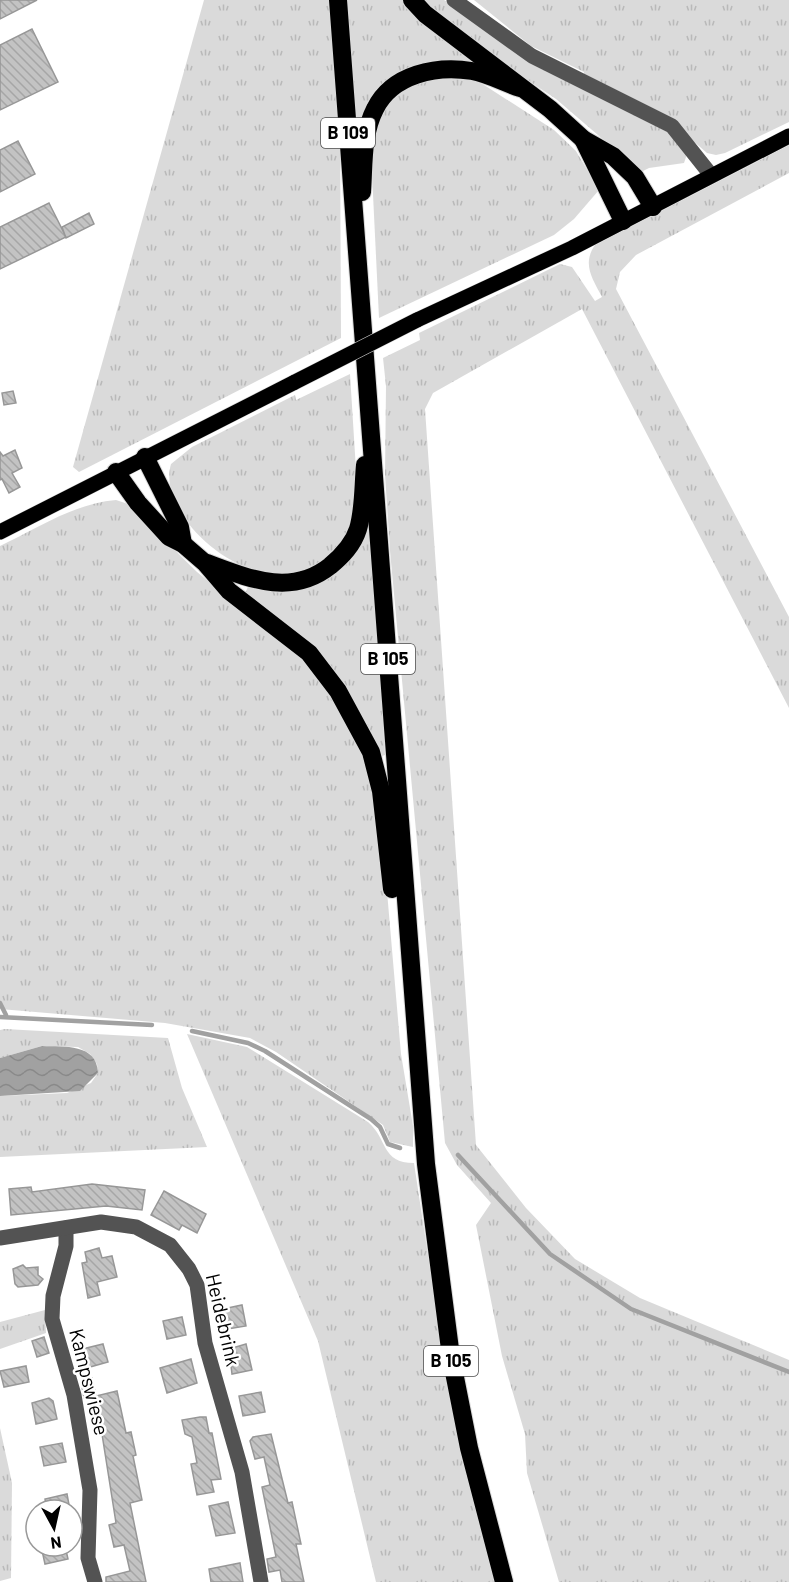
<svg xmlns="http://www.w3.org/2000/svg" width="789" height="1582" viewBox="0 0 789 1582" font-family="Barlow,sans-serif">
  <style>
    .grass { fill: url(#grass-tufts) }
    .water { fill: url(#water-waves) }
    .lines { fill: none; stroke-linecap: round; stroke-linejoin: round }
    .stream { stroke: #a1a1a1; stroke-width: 4.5 }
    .building { fill: url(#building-back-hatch); stroke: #979797; stroke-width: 1.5 }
    .major-casing { stroke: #dbdbdb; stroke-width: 16 }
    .highway-casing { stroke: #dbdbdb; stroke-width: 20 }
    .minor { stroke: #535353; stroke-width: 15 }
    .major { stroke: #000; stroke-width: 15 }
    .highway { stroke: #000; stroke-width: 18 }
    .major-bridge-casing { stroke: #dbdbdb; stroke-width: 16; stroke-linecap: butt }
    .major-bridge { stroke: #000; stroke-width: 15 }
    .labels { text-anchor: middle; stroke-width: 5; stroke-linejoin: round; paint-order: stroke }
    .shield { fill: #fff; stroke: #4c4c4c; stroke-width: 1.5 }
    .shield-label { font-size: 18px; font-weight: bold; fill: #000 }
    .street-label { font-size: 20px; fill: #000; stroke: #fff }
  </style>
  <defs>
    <pattern id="grass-tufts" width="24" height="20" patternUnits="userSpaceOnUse" patternTransform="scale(1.5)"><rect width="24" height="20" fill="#dadada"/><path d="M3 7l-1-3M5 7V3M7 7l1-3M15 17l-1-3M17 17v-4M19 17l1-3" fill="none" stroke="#b9b9b9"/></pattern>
    <pattern id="water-waves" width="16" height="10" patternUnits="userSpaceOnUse" patternTransform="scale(1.5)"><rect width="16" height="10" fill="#a1a1a1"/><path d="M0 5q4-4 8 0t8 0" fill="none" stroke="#898989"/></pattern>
    <pattern id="building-back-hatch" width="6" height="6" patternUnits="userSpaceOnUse" patternTransform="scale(1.5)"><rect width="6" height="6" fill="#c3c3c3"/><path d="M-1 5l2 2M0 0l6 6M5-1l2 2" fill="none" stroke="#a6a6a6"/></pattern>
  </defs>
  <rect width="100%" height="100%" fill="#fff"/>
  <g class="grass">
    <path d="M204 0H330L340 129 341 338 79 472 73 467Z"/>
    <path d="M347 0H405L494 72 420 66 358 140Z"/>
    <path d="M420 0H444L671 128 687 154 684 163 649 168 641 172 556 99 473 44Z"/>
    <path d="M474 0H789V122L725 153 716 155 707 153 677 127 583 79 584 72 531 46Z"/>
    <path d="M441 75 478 81 554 130 576 151 599 190 574 219 554 235 379 318 371 153C377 99 393 91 441 75Z"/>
    <path d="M789 145V173L636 255 620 272 616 289 789 617V708L582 309 433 393 425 409 476 1145 526 1208 575 1259 640 1298 789 1360V1582H559L527 1473 525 1434 502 1356 476 1225 491 1203 457 1165 445 1143 390 551 385 475 386 386 383 358 420 340 419 333 560 264 572 267 595 301 602 297C592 278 582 264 595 245Z"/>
    <path d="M350 374 358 502C324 655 150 534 171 464L192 447 295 395 296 400Z"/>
    <path d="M116 500 128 504 197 572 305 660 342 709 371 774 380 810 401 1054 413 1126V1147L390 1142 383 1125 276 1052 250 1038 165 1023 0 1009V546C36 529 75 503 116 500Z"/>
    <path d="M368 530 371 534 385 755 379 757 367 728 245 593 248 587 283 591Z"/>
    <path d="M5 1029 168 1038 182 1088 207 1147 0 1157V1096L67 1093 91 1083 98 1073 97 1064 90 1054 78 1047 42 1046 0 1058V1030Z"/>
    <path d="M187 1034 247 1047 368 1122C388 1139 381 1163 414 1163L451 1407 494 1582H376L318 1341Z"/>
    <path d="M45 1310 46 1333 0 1349V1322Z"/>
    <path d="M0 1428 12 1483 11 1578 0 1581Z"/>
  </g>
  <path class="water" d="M42 1046C64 1047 97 1043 98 1073L80 1091 0 1096V1058Z"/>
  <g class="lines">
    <g class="stream">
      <path d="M0 1003 6 1015"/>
      <path d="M0 1017 152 1025"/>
      <path d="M192 1031 248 1043 265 1051 371 1119 380 1127 388 1144 400 1148"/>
      <path d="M458 1155 550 1254 631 1309 789 1372"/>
    </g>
  </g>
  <g class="building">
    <path d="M0 0H37L0 19Z"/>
    <path d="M32 29 58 82 0 110V45Z"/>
    <path d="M18 141 35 174 0 192V150Z"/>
    <path d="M49 203 66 237 0 269V227Z"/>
    <path d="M89 213 94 224 66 238 62 227Z"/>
    <path d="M13 391 16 403 4 405 2 393Z"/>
    <path d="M15 450 22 468 12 473 20 487 9 493 2 479 0 480V452L3 456Z"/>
    <path d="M92 1184 145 1190 142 1210 106 1206 11 1215 9 1189 31 1187 32 1192Z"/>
    <path d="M164 1191 206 1214 197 1233 182 1225 179 1230 151 1215Z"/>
    <path d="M99 1248 102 1258 112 1256 117 1277 97 1282 100 1295 88 1298 82 1263 87 1262 85 1252Z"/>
    <path d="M23 1265 26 1268 38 1267V1275L43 1279 38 1285 18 1287 15 1284 13 1269Z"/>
    <path d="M242 1305 246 1326 222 1330 218 1310Z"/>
    <path d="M182 1317 186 1335 167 1339 163 1321Z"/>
    <path d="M44 1337 49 1353 37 1357 32 1341Z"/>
    <path d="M103 1344 108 1362 83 1369 78 1350Z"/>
    <path d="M246 1344 252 1370 232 1374 229 1349Z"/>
    <path d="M191 1359 197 1383 167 1393 160 1368Z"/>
    <path d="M26 1366 29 1382 4 1387 0 1371Z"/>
    <path d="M92 1378 96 1395 84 1398 81 1381Z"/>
    <path d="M117 1391 126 1433 131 1432 136 1455 133 1456 142 1500 130 1503 146 1582H106V1577L130 1571 124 1545 114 1547 109 1525 116 1523 96 1396Z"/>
    <path d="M261 1392 265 1412 243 1416 239 1396Z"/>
    <path d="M49 1398 53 1401 57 1419 36 1424 32 1403Z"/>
    <path d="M200 1417H206L209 1433H212L221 1479 211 1480 214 1492 197 1495 191 1464 197 1463 192 1437 185 1434 182 1420Z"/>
    <path d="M271 1434 288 1503 292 1502 301 1544H296L304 1582H282L280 1570 269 1572 267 1559 276 1557 262 1487 270 1485 264 1457 255 1459 250 1441 253 1437Z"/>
    <path d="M62 1443 66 1462 44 1466 40 1447Z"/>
    <path d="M67 1494 70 1510H47L45 1499Z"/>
    <path d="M228 1502 235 1533 216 1536 209 1506Z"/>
    <path d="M41 1546H65L68 1559 45 1564Z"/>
    <path d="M240 1563 243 1582H211L209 1569Z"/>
  </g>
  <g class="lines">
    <defs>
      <g id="major">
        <path d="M417 320 572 248 789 136"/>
        <path d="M0 532 295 382"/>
      </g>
      <g id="highway">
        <path d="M338 0 426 1164 451 1357 469 1448 504 1582"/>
        <path d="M412 0 425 14 550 109 583 139 613 156 635 177 653 207"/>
        <path d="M583 139 623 221"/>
        <path d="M362 192C364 164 362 134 375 109 392 74 437 65 472 71 488 74 505 83 520 88"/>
        <path d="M145 457 180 527 183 544"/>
        <path d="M116 472 138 503 169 537 183 544 205 563 229 591 309 653 338 691 371 752 381 791 392 889"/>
        <path d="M207 563C248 578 291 597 330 566 342 556 353 545 358 529 364 509 363 486 365 465"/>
      </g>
    </defs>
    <use href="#major" class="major-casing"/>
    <use href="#highway" class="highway-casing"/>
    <g class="minor">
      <path d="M454 0 532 56 672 126 711 175"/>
      <path d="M66 1228V1246L53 1296 52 1319 74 1395 90 1490 88 1558 95 1582"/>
      <path d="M0 1238 101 1222 136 1227 170 1245 189 1269 197 1285 205 1343 242 1472 261 1582"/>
    </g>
    <use href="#major" class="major"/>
    <use href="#highway" class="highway"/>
    <defs>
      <path id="major-bridge" d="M295 382 417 320"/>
    </defs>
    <use href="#major-bridge" class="major-bridge-casing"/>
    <use href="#major-bridge" class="major-bridge"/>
  </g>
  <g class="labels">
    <g class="shield">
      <rect x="321" y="118" width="54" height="30" rx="4.5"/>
      <rect x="361" y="644" width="54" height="30" rx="4.5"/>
      <rect x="424" y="1346" width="54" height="30" rx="4.5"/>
    </g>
    <g class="shield-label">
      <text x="348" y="139">B 109</text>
      <text x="388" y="665">B 105</text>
      <text x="451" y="1367">B 105</text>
    </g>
    <g class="street-label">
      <text transform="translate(223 1320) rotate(77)" y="7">Heidebrink</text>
      <text transform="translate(89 1382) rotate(76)" y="7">Kampswiese</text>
    </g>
  </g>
  <g transform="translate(54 1528) rotate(172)"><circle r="28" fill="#ffffff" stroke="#999999" stroke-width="1.5"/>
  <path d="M0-4.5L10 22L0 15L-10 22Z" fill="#000000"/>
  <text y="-9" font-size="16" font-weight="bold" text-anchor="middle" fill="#000000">N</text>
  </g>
</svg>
